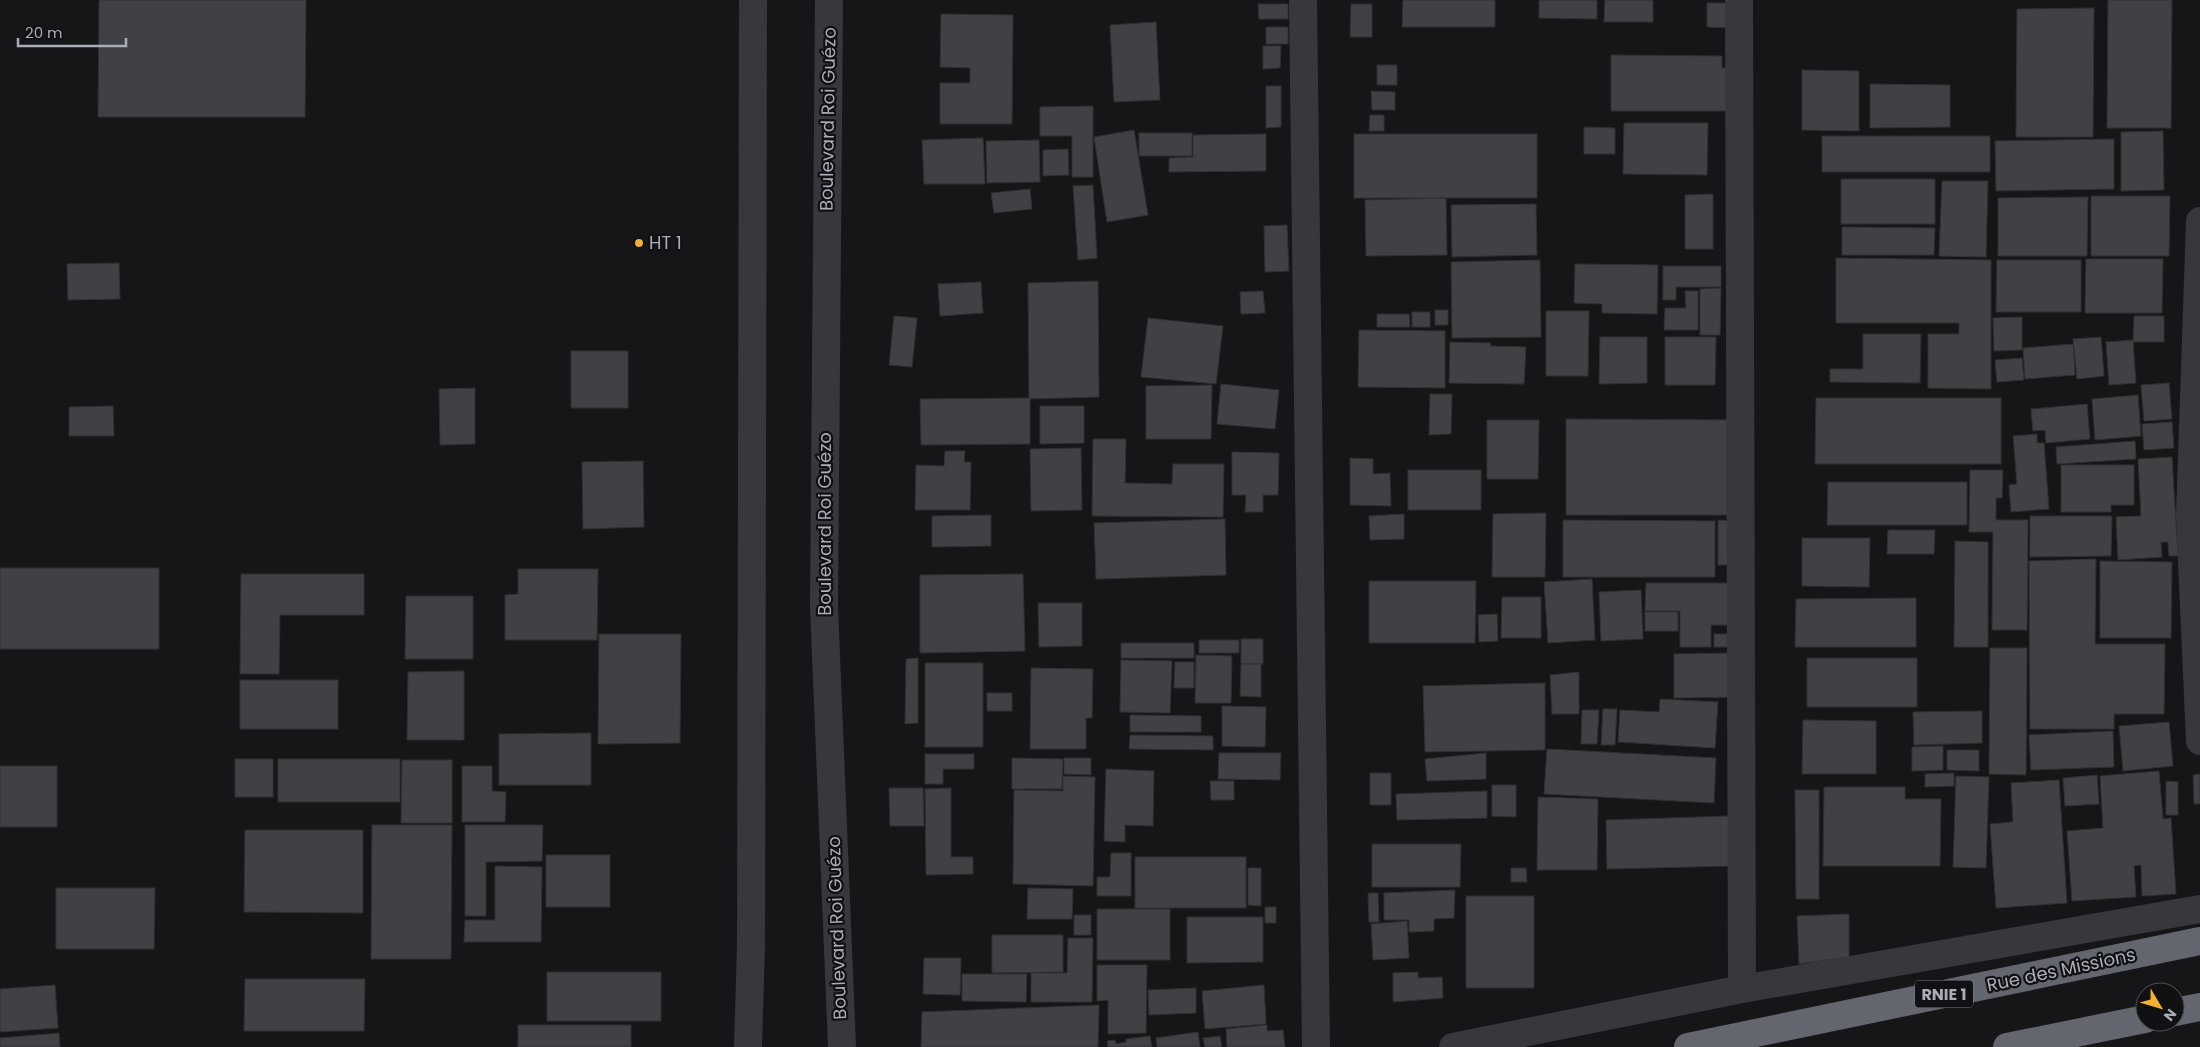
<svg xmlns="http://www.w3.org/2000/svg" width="2200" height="1047" viewBox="0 0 2200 1047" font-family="Poppins,sans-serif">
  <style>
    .building { fill: #404145; stroke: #303034 }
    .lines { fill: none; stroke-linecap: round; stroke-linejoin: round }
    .minor { stroke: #37383d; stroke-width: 28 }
    .highway { stroke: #63666e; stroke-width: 28 }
    .poi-dot { fill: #f2b134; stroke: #111113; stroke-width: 2 }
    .labels { text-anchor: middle; stroke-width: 4.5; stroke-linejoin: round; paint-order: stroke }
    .shield { fill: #111113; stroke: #7b7e86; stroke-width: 1 }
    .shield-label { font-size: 16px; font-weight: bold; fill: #a8adb8 }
    .street-label { font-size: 18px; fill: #a8adb8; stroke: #111113 }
    .poi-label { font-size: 18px; fill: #a8adb8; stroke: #111113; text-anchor: start }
  </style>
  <rect width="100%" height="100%" fill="#161618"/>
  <g class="building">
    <path d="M99 0H306L305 117H98Z"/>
    <path d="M1403 0H1495V27H1402Z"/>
    <path d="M1539 0H1597V19L1539 18Z"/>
    <path d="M1605 0H1653V22H1604Z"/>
    <path d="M2108 0H2172L2171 128H2107Z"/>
    <path d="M1707 3H1733V28L1707 27Z"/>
    <path d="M1258 4H1288V19H1259Z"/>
    <path d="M1351 4H1372V37H1350Z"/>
    <path d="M2094 8 2093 137H2016L2017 9Z"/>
    <path d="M941 14 1013 15 1012 124H940V83H970V68L940 67Z"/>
    <path d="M1156 22 1160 100 1114 102 1110 25Z"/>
    <rect x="1266" y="27" width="22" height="17"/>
    <path d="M1263 46H1281L1280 68 1263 69Z"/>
    <path d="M1611 55 1722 56V68H1734V111H1611Z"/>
    <rect x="1377" y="65" width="20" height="20"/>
    <path d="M1802 70 1859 71V131L1802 130Z"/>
    <path d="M1870 84 1950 85V127L1870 128Z"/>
    <path d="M1266 86H1281V127L1266 128Z"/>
    <path d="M1371 91 1395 92V110H1372Z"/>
    <path d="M1093 106V177H1072V136H1040V107Z"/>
    <path d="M1370 115H1384V131H1369Z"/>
    <path d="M1624 123H1708L1707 175 1623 174Z"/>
    <path d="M1584 127 1615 128V154H1584Z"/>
    <path d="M1134 130 1148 215 1107 222 1094 137Z"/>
    <path d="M2163 131 2164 190 2121 191V132Z"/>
    <rect x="1139" y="133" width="53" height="23"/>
    <path d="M1266 134V171L1169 172V158L1193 157V135Z"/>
    <rect x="1354" y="134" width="183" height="64"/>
    <rect x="1822" y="136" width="168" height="36"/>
    <path d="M983 138 985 184H924L922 140Z"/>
    <path d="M2114 139V189L1996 191 1995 141Z"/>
    <path d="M1039 140 1040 182 987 183 986 141Z"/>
    <path d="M1068 149 1069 175 1043 176V150Z"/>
    <rect x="1841" y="179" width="94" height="45"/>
    <path d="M1942 181H1988L1986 257 1939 256Z"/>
    <path d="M1093 185 1097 258 1078 260 1073 186Z"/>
    <path d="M1030 189 1032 209 994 213 991 193Z"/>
    <path d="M1713 194V249H1685V195Z"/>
    <path d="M2091 196H2170L2169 256H2091Z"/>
    <path d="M2088 197 2087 256H1998V198Z"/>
    <path d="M1446 198 1447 255 1366 256 1365 200Z"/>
    <path d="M1536 204 1537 255 1452 257 1451 205Z"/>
    <path d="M1287 225 1289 271 1265 272 1264 226Z"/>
    <path d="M1842 227 1935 228 1934 255H1842Z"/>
    <path d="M1836 258 1991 260V389L1928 388V334H1959V323H1836Z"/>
    <path d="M2086 259H2163L2162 313H2085Z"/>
    <path d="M1540 260 1541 337 1452 338 1451 262Z"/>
    <path d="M1997 260H2081V312H1996Z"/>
    <path d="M119 263 120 299 68 300 67 264Z"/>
    <path d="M1575 264 1658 265 1657 314 1602 313V304L1574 303Z"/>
    <path d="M1663 266H1721V287H1676V300H1663Z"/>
    <path d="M1098 281 1099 397 1029 399 1028 283Z"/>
    <path d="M981 282 983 313 940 316 938 284Z"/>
    <path d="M1721 288 1720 335H1700V289Z"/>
    <path d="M1263 291 1265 313 1241 314 1240 292Z"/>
    <path d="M1685 291H1698V330H1664L1665 308H1686Z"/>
    <rect x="1435" y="310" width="13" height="15"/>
    <path d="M1546 311H1589L1588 376H1546Z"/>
    <rect x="1412" y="312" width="18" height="15"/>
    <path d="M1377 314H1409L1410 327H1377Z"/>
    <path d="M894 316 917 318 912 367 889 365Z"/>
    <path d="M2134 316H2164V342H2133Z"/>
    <path d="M2022 317V350L1994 351 1993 318Z"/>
    <path d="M1148 318 1223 326 1216 384 1141 377Z"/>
    <path d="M1359 330 1445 331V388L1358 387Z"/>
    <path d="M1863 334H1921L1920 383 1830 382V369H1863Z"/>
    <path d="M1600 337H1647V383L1599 384Z"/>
    <path d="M1665 337H1716L1715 385H1665Z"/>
    <path d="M2101 337 2104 376 2077 379 2073 339Z"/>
    <path d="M2133 340 2136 383 2109 385 2106 342Z"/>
    <path d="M1450 342 1491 343 1490 346 1526 347 1524 384 1449 383Z"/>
    <path d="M2073 344 2075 375 2025 379 2023 348Z"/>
    <rect x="571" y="351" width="57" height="57"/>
    <path d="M2022 358 2024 380 1997 382 1995 360Z"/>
    <path d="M2169 383 2172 419 2144 421 2141 385Z"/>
    <path d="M1221 384 1279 390 1275 429 1217 424Z"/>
    <path d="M1212 385 1211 439H1146V386Z"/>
    <path d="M475 388V444L440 445 439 389Z"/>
    <path d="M1430 394H1452L1451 434 1429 435Z"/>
    <path d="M2138 395 2141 436 2095 440 2092 399Z"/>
    <path d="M1030 398V444L921 445 920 399Z"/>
    <path d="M1816 398H2001V464H1815Z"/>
    <path d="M2087 404 2090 439 2046 443 2045 430 2033 431 2031 409Z"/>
    <path d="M113 406 114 436H69V407Z"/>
    <path d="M1040 406H1084V443L1040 444Z"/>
    <path d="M1566 419 1739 420 1738 515H1566Z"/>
    <path d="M1487 420H1539L1538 479H1487Z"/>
    <path d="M2172 422 2174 448 2144 450 2142 424Z"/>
    <path d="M2037 434V443H2044L2049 509 2011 512 2009 485 2017 484 2013 436Z"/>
    <path d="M1093 439H1126L1125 483 1172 484 1173 464H1224L1223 517 1092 516Z"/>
    <path d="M2135 441 2136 459 2057 464 2056 447Z"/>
    <path d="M1081 448 1082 510 1031 511 1030 449Z"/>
    <path d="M945 451H965L964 462H971L970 510H915L916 465 944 466Z"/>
    <path d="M1232 452 1279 453 1278 495H1263V512H1245L1246 495H1232Z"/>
    <path d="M2172 457 2178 556H2169L2168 542H2161L2162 557 2118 560 2116 517 2141 516 2138 459Z"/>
    <path d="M1350 458 1373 459V474L1390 473 1391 506 1350 505Z"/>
    <path d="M643 461 644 527 583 529 582 462Z"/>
    <path d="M2061 465H2134V505H2111V512H2061Z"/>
    <rect x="1408" y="470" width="73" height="40"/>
    <path d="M1970 470H2003L2002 498H1996V520H2028L2027 630H1992L1993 532H1969Z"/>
    <path d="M1828 482H1967V525H1827Z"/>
    <path d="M1546 513 1545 577H1492L1493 514Z"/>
    <path d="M1404 514V539L1370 540 1369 516Z"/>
    <path d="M991 515V546L932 547V516Z"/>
    <path d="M2030 516H2112L2111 556 2030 557Z"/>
    <path d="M1225 519 1226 575 1096 579 1094 523Z"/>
    <path d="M1563 520 1715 521V577H1563Z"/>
    <path d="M1718 520 1733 521 1746 565H1718Z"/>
    <path d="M1888 530H1935L1934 554H1887Z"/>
    <path d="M1802 538H1870L1869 587 1802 586Z"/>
    <path d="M1955 541 1988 542V647H1954Z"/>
    <path d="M2096 559 2095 644H2165L2164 714H2114V729H2030L2029 561Z"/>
    <path d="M2100 561 2172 562 2171 638H2100Z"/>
    <rect x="0" y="568" width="159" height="81"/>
    <path d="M518 569H598L597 640H505V595L518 594Z"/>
    <path d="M241 574H364V615H280L279 674H240Z"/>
    <path d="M1023 574 1025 651 920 653V575Z"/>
    <path d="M1592 579 1595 640 1548 643 1544 582Z"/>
    <path d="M1369 581H1476L1475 643H1369Z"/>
    <path d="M1646 583H1740L1728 625H1711V647H1680V611H1645Z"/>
    <path d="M1641 590 1643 639 1601 641 1599 592Z"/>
    <path d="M406 596H473V659H405Z"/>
    <path d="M1502 597H1541V638H1501Z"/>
    <path d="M1916 598V647H1795L1796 599Z"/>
    <path d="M1038 603H1082V646L1039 647Z"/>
    <rect x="1645" y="612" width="33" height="19"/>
    <path d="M1497 614 1498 641 1479 642 1478 615Z"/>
    <path d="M599 634H681L680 743 598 744Z"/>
    <rect x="1714" y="634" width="20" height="13"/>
    <rect x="1241" y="639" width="22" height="25"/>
    <rect x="1199" y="640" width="40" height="13"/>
    <rect x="1121" y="643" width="73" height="15"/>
    <path d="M1990 648H2027L2026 775 1989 774Z"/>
    <path d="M1737 653 1736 697 1674 698V654Z"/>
    <path d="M1196 655 1232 656 1231 703H1195Z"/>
    <path d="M918 658V723L905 724 906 659Z"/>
    <rect x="1807" y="658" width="110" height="49"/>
    <path d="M1121 660 1172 661 1170 713 1120 712Z"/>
    <path d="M1175 662H1194V688H1174Z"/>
    <rect x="925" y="663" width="58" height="84"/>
    <path d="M1241 664H1261V697L1240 696Z"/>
    <path d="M1031 668 1093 669 1092 718H1086V749H1030Z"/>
    <path d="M464 671V740H407L408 672Z"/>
    <path d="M1579 672V714H1552L1550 675Z"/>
    <rect x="240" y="680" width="98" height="49"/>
    <path d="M1545 683V750L1425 752 1423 686Z"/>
    <rect x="987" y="693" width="25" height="18"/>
    <path d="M1660 699 1718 702 1715 748 1618 742 1620 710 1659 712Z"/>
    <path d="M1222 706 1266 707 1265 747 1222 746Z"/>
    <path d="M1603 709H1617L1615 745H1601Z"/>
    <path d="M1582 710H1599L1597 744H1581Z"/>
    <path d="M1982 711V743L1914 745 1913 712Z"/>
    <path d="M1130 715 1201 716V732H1130Z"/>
    <path d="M1803 720 1876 721V774H1802Z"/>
    <path d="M2169 722 2173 766 2123 771 2119 726Z"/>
    <path d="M2113 731 2114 767 2031 770 2029 735Z"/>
    <path d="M591 733V785H499V734Z"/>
    <path d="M1130 735 1213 736V750L1129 749Z"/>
    <path d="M1943 746V770L1912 771V747Z"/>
    <path d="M1547 749 1716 758 1714 803 1544 794Z"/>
    <path d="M1947 750H1979V771L1947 770Z"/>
    <path d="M1219 753H1281L1280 780 1218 779Z"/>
    <path d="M1486 753V779L1427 781 1425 759Z"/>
    <path d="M925 754H974V769H943V784H925Z"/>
    <path d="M1012 758 1063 759 1062 789H1012Z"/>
    <path d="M1064 758H1091V775L1064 774Z"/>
    <rect x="235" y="759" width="38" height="38"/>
    <rect x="278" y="759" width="122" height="43"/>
    <path d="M402 760H452V823H401Z"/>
    <rect x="0" y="766" width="57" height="61"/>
    <path d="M462 766H492V791L506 792 505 822H462Z"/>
    <path d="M1106 769 1154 771 1153 826 1125 825V842L1104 841Z"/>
    <path d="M2159 771 2163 819 2171 818 2176 894 2142 896 2141 865 2134 866 2136 897 2072 901 2067 831 2103 828 2100 776Z"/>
    <rect x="1370" y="773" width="21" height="32"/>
    <path d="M1954 773V786L1925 787V774Z"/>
    <path d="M2200 774V804H2194L2193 775Z"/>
    <path d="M2097 775 2099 804 2065 806 2063 778Z"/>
    <path d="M1063 776 1095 777 1093 886 1013 884 1014 790 1063 791Z"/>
    <path d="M1956 776 1989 777 1986 868 1953 867Z"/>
    <path d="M2059 780 2067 903 1996 908 1990 824 2013 822 2011 783Z"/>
    <path d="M1210 781H1234V800H1211Z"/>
    <path d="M2166 781 2178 782V815H2166Z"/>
    <path d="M1492 785H1516V817L1492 816Z"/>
    <path d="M1824 787H1905V799H1941L1940 866H1823Z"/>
    <path d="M889 788H923L924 826H890Z"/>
    <path d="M951 788V857H973V874L926 875 925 789Z"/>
    <path d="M1795 790H1819V899H1796Z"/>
    <path d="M1487 791V818L1397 820 1396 794Z"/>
    <path d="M1538 797 1598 799 1597 870H1537Z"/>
    <path d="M1729 816 1731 866 1607 869 1606 820Z"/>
    <path d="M372 825H452L451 959H371Z"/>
    <path d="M465 825H543L542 861 486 862V916H465Z"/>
    <path d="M245 830H363V913L244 912Z"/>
    <path d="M1372 844H1461L1460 887H1372Z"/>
    <path d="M1111 853H1131V896H1097V877H1110Z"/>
    <rect x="546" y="855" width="64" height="52"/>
    <rect x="1135" y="857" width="111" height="51"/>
    <path d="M495 866 542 867 541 942H464L465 920H495Z"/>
    <path d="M1248 868H1261V906L1248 905Z"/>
    <path d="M1511 868H1526L1527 882H1511Z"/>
    <path d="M56 888H155L154 949H56Z"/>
    <path d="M1028 888 1073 889 1072 919H1027Z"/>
    <path d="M1455 890 1454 918 1434 919V931L1409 932V920H1384V893Z"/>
    <path d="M1368 893H1378L1379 922H1369Z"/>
    <rect x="1466" y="896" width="68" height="92"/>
    <rect x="1265" y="907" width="11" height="16"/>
    <rect x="1097" y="909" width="73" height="51"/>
    <path d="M1849 914V957L1799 964 1797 916Z"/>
    <rect x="1074" y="915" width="17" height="20"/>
    <path d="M1187 917H1263V962L1187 963Z"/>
    <path d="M1407 921 1409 958 1373 960 1371 924Z"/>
    <path d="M992 935H1063V972L992 973Z"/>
    <path d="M1068 938H1093L1092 1002H1031V973H1067Z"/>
    <path d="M924 958H961L960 995 923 994Z"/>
    <path d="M1097 965H1147L1146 1033 1108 1034V1000L1097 1001Z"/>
    <rect x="547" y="972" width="114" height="49"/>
    <path d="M1418 972V978L1442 977 1443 998 1393 1002V973Z"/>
    <path d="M962 974H1027L1026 1002 962 1001Z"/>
    <path d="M245 979H365L364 1031H244Z"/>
    <path d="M55 985 58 1028 0 1032V989Z"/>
    <path d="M1264 985 1266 1024 1205 1029 1202 991Z"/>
    <path d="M1196 988V1013L1149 1015 1148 990Z"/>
    <path d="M1099 1005 1098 1047H921L922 1012Z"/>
    <rect x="518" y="1025" width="113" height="22"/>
    <path d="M1267 1025V1031L1283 1030 1285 1047H1227L1226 1029Z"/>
    <path d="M1198 1032 1200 1047H1157L1156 1038Z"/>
    <path d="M59 1033 60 1047H0V1038Z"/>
    <path d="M1150 1036 1152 1047H1108L1107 1041 1115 1040 1116 1044 1126 1042V1039Z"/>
    <path d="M1220 1036 1222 1047H1205L1203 1038Z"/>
  </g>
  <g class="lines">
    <g class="minor">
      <path d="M829 0 824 606 842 1047"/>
      <path d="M1303 0 1316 1047"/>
      <path d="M1739 0 1742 989"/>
      <path d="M2200 221 2190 516 2200 741"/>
      <path d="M748 1047 751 945 753 0"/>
      <path d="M1453 1047 1742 989 2200 909"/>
    </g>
    <g class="highway">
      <path d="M2175 1012 2200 1007"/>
      <path d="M1688 1047 2200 941"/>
      <path d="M2007 1047 2145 1019"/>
    </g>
  </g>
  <circle class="poi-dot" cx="639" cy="243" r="5"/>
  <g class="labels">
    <rect class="shield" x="1915" y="980.5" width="58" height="27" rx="4"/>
    <g class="shield-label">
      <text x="1944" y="1000">RNIE 1</text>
    </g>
    <g class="street-label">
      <text transform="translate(828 119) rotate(-89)" y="6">Boulevard Roi Guézo</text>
      <text transform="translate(825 524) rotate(-90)" y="6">Boulevard Roi Guézo</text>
      <text transform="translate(837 928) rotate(-92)" y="6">Boulevard Roi Guézo</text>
      <text transform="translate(2061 970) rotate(-12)" y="6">Rue des Missions</text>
    </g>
    <g class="poi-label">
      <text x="649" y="249">HT 1</text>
    </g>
  </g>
  <g transform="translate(2160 1007) rotate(128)"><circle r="24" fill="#111113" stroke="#4d4f55"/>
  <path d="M0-4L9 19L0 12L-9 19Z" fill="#f2b134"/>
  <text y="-8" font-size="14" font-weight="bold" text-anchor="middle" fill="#a8adb8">N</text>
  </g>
  <path d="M18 38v8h108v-8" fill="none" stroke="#a8adb8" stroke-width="2.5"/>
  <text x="25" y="38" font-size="15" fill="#a8adb8" stroke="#111113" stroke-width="4" paint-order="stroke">20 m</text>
</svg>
